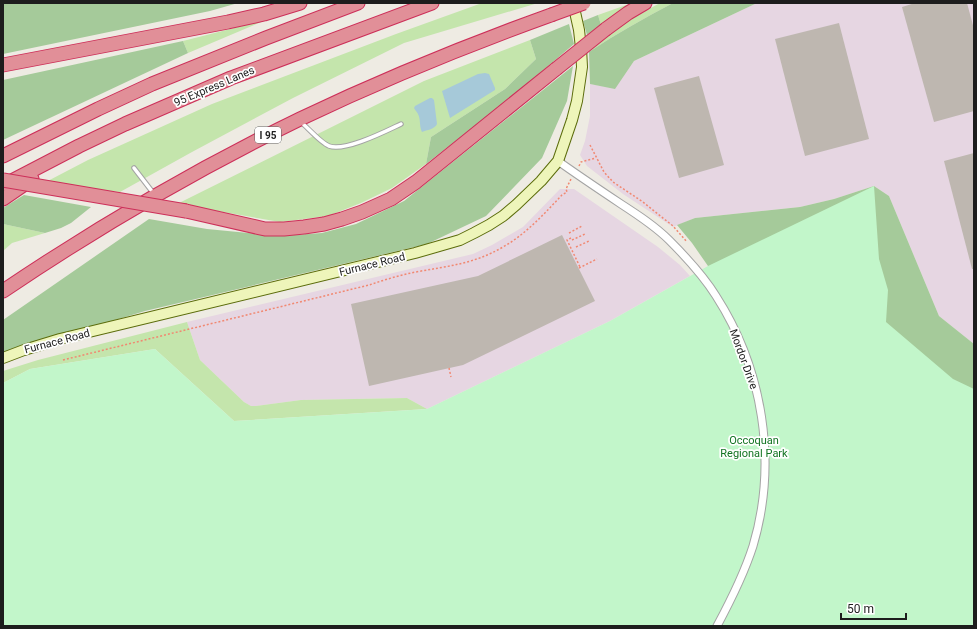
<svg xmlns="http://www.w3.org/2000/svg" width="977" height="629" viewBox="0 0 977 629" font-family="Roboto,sans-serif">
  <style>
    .industrial { fill: #e6d6e2 }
    .grass { fill: #c4e5ac }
    .forest { fill: #a5ca9a }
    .park { fill: #c2f6ca }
    .water { fill: #a6c9d9 }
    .building { fill: #beb7b0 }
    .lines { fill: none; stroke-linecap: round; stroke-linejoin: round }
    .lane-casing { stroke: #a4a4a4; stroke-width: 5.5 }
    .street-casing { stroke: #a4a4a4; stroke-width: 9 }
    .secondary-casing { stroke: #5b6c0b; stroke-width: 12 }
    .highway-casing { stroke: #cd2f59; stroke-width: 15 }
    .path { stroke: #f18871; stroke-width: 1.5; stroke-dasharray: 2 2; stroke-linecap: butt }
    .lane { stroke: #fff; stroke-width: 3.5 }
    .street { stroke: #fff; stroke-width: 7 }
    .secondary { stroke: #eef5ba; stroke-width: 10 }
    .highway { stroke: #e18f98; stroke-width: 13 }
    .highway-bridge-casing { stroke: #cd2f59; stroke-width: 15; stroke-linecap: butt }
    .highway-bridge { stroke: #e18f98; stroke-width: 13 }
    .labels { text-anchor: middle; stroke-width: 3.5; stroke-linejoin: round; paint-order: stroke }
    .shield { fill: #fff; stroke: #616161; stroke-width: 1 }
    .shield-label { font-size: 10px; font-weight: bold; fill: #1d1d1d }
    .street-label { font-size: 11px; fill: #1d1d1d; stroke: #fff }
    .park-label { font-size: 11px; fill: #127422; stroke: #fff }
  </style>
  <rect width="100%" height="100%" fill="#eeebe3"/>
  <g class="industrial">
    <path d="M757 3H974V344L939 316 889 196 874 186 834 199 800 207 695 218 673 227 623 194 587 166 580 155 585 141 590 116V84L615 88 634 61Z"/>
    <path d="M560 189H574L658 247 680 265 690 276 610 321 427 409 407 398 301 400 256 406H251L244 402 200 360 187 322 473 254 492 245 523 227Z"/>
  </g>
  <g class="grass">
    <path d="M482 3H538L404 43 293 98 192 152 120 192 42 184 88 160 212 104 396 34Z"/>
    <path d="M660 3H673C644 18 616 34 589 52L615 30 634 17Z"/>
    <path d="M629 4 601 25 598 15Z"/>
    <path d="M266 20 188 53 183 41Z"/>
    <path d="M530 40 536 59 505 89 431 137 426 164 392 188 361 203 328 216 280 222 177 204 424 81Z"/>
    <path d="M3 224 45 233 12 243 3 251Z"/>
    <path d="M187 322 200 360 244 402 251 406H256L301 400 407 398 427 409 234 421 155 349 30 369 3 383V371L38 360Z"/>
  </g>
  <g class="forest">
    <path d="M3 3H238L210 11 3 54Z"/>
    <path d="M673 3H757L634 61 615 89 590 84 589 52C616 34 644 18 673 3Z"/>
    <path d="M598 15 601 25 587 35 583 21Z"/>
    <path d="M569 24 574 44 512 97 426 164 431 137 505 89 536 59 530 40Z"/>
    <path d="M183 41 188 53 3 140V80Z"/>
    <path d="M573 66 567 101 542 158 486 216 427 244 145 311 3 354V320L149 219 207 229 280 236 322 233 356 224 404 201Z"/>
    <path d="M874 186 889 196 939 316 974 344V590L731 279 708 266 692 243 677 225 695 218 800 207 834 199Z"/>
    <path d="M24 195 91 207 71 223 61 228 45 233 3 224V208Z"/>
  </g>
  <path class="park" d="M874 186 879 259 888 290 886 322 953 379 974 389V626H3V383L30 369 155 349 234 421 427 409 610 321 708 266Z"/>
  <g class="water">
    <path d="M485 73 489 74 495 88V90L450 118 442 91 478 74Z"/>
    <path d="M430 98H432L434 100 437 124C435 129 427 130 422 132 419 126 421 120 418 114 417 112 415 110 414 108L415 106Z"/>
  </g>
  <g class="building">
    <path d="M915 3H967L974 29V111L934 122 902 7Z"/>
    <path d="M839 23 869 139 805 156 775 39Z"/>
    <path d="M699 76 724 165 679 178 654 88Z"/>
    <path d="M974 153V269H972L944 161Z"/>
    <path d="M562 235 595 301 463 365 369 386 351 304 478 276Z"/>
  </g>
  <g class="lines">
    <defs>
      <g id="lane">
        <path d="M301 122C308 128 321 143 329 146 345 152 386 131 401 124"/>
        <path d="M134 168 154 194"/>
      </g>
      <path id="street" d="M558 161C579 176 600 190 621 204 638 215 655 226 669 240 686 257 703 275 716 296 763 369 778 462 753 546 744 574 731 600 717 626"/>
      <path id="secondary" d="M3 358 24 350 60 339 415 253 460 240 474 233 489 225 503 216 516 205 541 181 558 161 572 120 577 101 582 67 581 48 579 30 573 3"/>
      <g id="highway">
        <path d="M606 29 628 13 645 3"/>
        <path d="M3 65 228 22 264 14 300 3"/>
        <path d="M3 156 98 109 152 84 266 38 358 3"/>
        <path d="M6 184 79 146 125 124 231 78 432 3"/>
        <path d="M3 199 32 179"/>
        <path d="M186 211 265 229H284L304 227 324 224 342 219 362 212 391 199 416 182 556 69"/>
        <path d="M3 291C98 227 197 169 300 119 382 80 465 46 551 15"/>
      </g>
    </defs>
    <use href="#lane" class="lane-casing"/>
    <use href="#street" class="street-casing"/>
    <use href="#secondary" class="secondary-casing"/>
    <use href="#highway" class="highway-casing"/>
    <g class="path">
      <path d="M590 145 604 172 613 182 643 202 673 226 687 242"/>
      <path d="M579 166 581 162 596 158"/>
      <path d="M569 233 582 226"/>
      <path d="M571 238 567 240 580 267"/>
      <path d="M572 240 585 234"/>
      <path d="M576 247 589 241"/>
      <path d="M579 268 597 259"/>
      <path d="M63 360 369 285C384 280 400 275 416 272 448 266 474 264 503 247 526 234 544 214 562 195L567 192 566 189 571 179"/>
      <path d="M449 368 451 377"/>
    </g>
    <use href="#lane" class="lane"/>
    <use href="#street" class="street"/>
    <use href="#secondary" class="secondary"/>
    <use href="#highway" class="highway"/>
    <defs>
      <g id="highway-bridge">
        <path d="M551 15 584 3"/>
        <path d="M556 69 606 29"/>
        <path d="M3 180 186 211"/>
      </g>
    </defs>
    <use href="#highway-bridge" class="highway-bridge-casing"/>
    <use href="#highway-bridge" class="highway-bridge"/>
  </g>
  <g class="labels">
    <rect class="shield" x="255" y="127" width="26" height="16" rx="3"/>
    <g class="shield-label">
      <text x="268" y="139">I 95</text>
    </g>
    <g class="street-label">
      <text transform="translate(214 86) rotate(-23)" y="4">95 Express Lanes</text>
      <text transform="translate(372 264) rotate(-14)" y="4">Furnace Road</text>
      <text transform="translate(57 341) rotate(-15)" y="4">Furnace Road</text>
      <text transform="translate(744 359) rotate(70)" y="4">Mordor Drive</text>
    </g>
    <g class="park-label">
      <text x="754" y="444">Occoquan<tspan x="754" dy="13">Regional Park</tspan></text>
    </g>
  </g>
  <rect width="977" height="629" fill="none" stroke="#1d1d1d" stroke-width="8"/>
  <path d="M841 613v6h65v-6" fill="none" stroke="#1d1d1d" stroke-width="2"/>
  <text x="847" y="613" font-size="12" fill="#1d1d1d" stroke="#ffffff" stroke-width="3" paint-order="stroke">50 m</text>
</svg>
